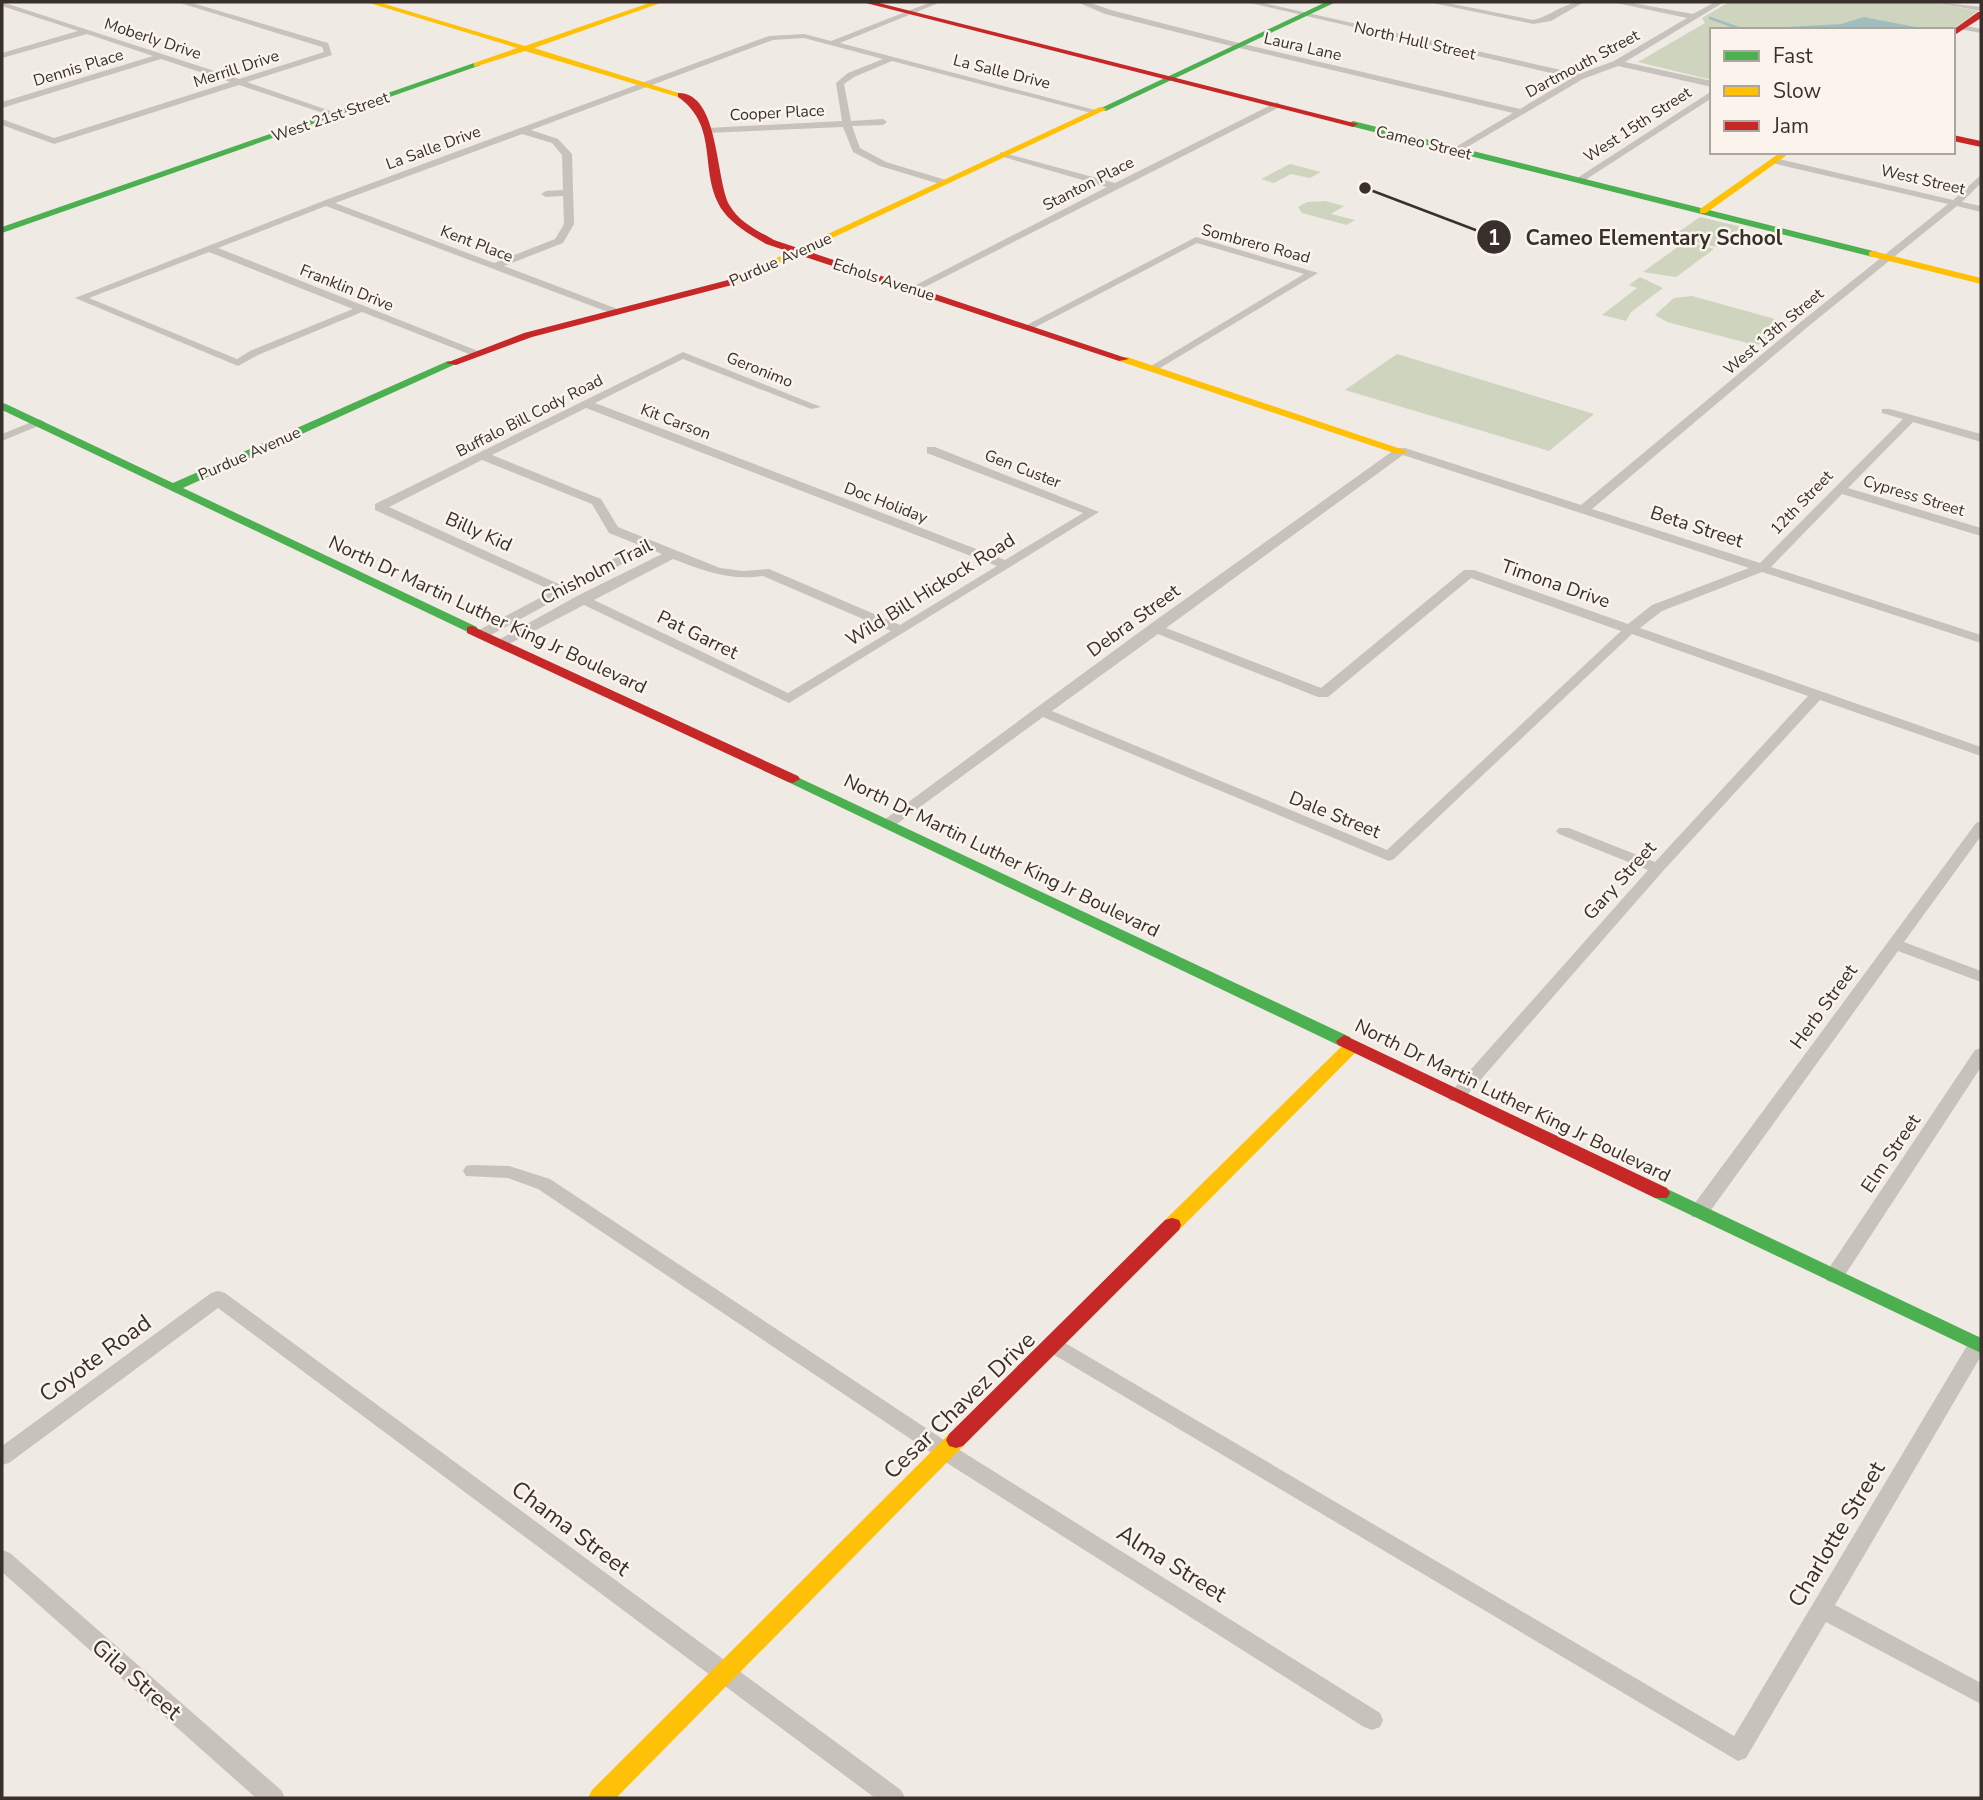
<svg xmlns="http://www.w3.org/2000/svg" width="1983" height="1800" viewBox="0 0 1983 1800" font-family="'Nunito Sans',sans-serif">
  <style>
    .green { fill: #cfd4bf }
    .water { fill: #a1bebf }
    .lines { fill: none; stroke-linecap: round; stroke-linejoin: round }
    .stream { stroke: #a1bebf; stroke-width: 2.5 }
    .street { fill: #c8c2bd; fill-rule: evenodd }
    .fast { fill: #4caf50; fill-rule: evenodd }
    .slow { fill: #ffc107; fill-rule: evenodd }
    .jam { fill: #c62828; fill-rule: evenodd }
    .labels { text-anchor: middle; stroke-width: 5; stroke-linejoin: round; paint-order: stroke }
    .far-street-label { font-size: 16px; fill: #39302b; stroke: #faf4ed }
    .street-label { font-size: 19px; fill: #39302b; stroke: #faf4ed }
    .near-street-label { font-size: 23px; fill: #39302b; stroke: #faf4ed }
    .leader { fill: none; stroke: #39302b; stroke-width: 2.5 }
    .callout-dot { fill: #39302b; stroke: #faf4ed; stroke-width: 2.5 }
    .mark-label { font-size: 21px; text-anchor: middle; font-weight: bold; fill: #fff }
    .callout-label { font-size: 21px; text-anchor: middle; font-weight: bold; fill: #39302b; stroke: #faf4ed; stroke-width: 5; stroke-linejoin: round; paint-order: stroke }
  </style>
  <rect width="100%" height="100%" fill="#efeae4"/>
  <g class="green">
    <path d="M1729 2H1931L1978 11 1952 30H1712V80L1638 62 1705 23 1702 18Z"/>
    <path d="M1290 164 1321 172 1310 178 1291 174 1274 183 1261 179Z"/>
    <path d="M1325 201 1344 206 1331 214 1355 220 1347 225 1302 213 1298 207 1307 202Z"/>
    <path d="M1700 217 1742 227 1716 247 1673 236Z"/>
    <path d="M1686 241 1714 249 1676 277 1643 272Z"/>
    <path d="M1640 277 1663 288 1631 312 1626 321 1602 315 1637 288 1629 285Z"/>
    <path d="M1692 296 1775 319 1783 324 1760 344 1755 345 1667 322 1655 315 1674 298Z"/>
    <path d="M1397 354 1594 414 1549 451 1345 390Z"/>
  </g>
  <path class="water" d="M1864 17 1931 30H1732L1841 24Z"/>
  <g class="lines">
    <path class="stream" d="M1710 18 1738 28"/>
    <g class="street">
      <path d="M2 2 239 79 324 52 322 47 177 2H189L328 43 332 55 247 82 339 114 332 116 239 85 54 144 2 125V119L54 138 230 82 161 59 2 108V102L153 56 87 34 2 58V53L78 31 2 6Z"/>
      <path d="M931 2H941L840 43 1099 111 1095 114 892 61 854 77 844 84 851 121 883 119 887 122 883 125 852 126 860 148 886 162 946 180V184L943 185 880 166 853 152 843 127 705 133 703 131 708 128 842 121 836 83 848 73 883 59 804 38 773 40 531 130 558 139 572 154 574 224 563 243 504 266 620 310V314L616 315 326 206 218 248 478 351 480 353 474 356 362 312 258 355 238 366 75 298 323 201 769 36 804 34 831 41ZM522 134 552 143 562 155 563 190 546 191 541 194 546 197 563 196 564 224 555 239 494 263 335 203ZM209 252 353 309 250 351 237 359 89 298Z"/>
      <path d="M1077 2H1088L1111 10 1239 43 1520 109 1572 78 1246 2H1259L1579 74 1614 61 1687 18 1612 2H1627L1693 14 1715 2H1724L1625 62 1712 81V87L1618 66 1583 79 1457 153 1454 152V148L1513 113 1235 47 1105 14Z"/>
      <path d="M1428 2H1443L1533 20C1551 16 1566 1 1584 2L1551 21 1533 24Z"/>
      <path d="M1938 2 1981 7V11L1942 4Z"/>
      <path d="M1962 25 1981 29V33L1959 29 1958 27Z"/>
      <path d="M1712 91V98L1582 182 1574 180Z"/>
      <path d="M1277 102 1281 105 1280 107 917 291 908 289 1107 187 1000 156V152L1115 183Z"/>
      <path d="M1775 158 1953 200 1981 175V183L1962 202 1981 206V212L1957 206 1810 325 1592 509 1760 563 1903 419 1882 413V409H1890L1981 434V442L1913 422 1848 488 1981 528V536L1842 494 1771 567 1981 635V643L1762 572 1662 611 1640 628 1981 747V756L1820 700 1663 871 1462 1101H1450L1447 1097 1450 1093 1648 870 1559 834 1556 831 1559 828H1569L1655 862 1808 696 1632 634 1394 859 1389 861 1043 717 894 826H884L881 823 884 820 1149 625 1397 448H1405L1581 505 1802 321 1948 204 1772 163 1770 161ZM1403 455 1749 568 1652 605 1628 624 1474 570H1464L1321 688 1166 628ZM1471 578 1621 631 1387 850 1052 711 1158 634 1318 697H1328Z"/>
      <path d="M1196 237 1318 273 1155 371 1151 370V366L1304 274 1197 243 1032 329 1023 327Z"/>
      <path d="M683 352 821 407 811 409 683 359 595 403 1005 560 1083 513 927 453V447H935L1099 512 789 703 584 605 505 646 500 647 493 643 577 596 662 554 650 549 487 637H477V631L553 591 375 510V504ZM586 408 997 566 900 625 769 569 743 571 720 568 618 527 601 499 492 455ZM482 460 592 504 609 533 639 545 563 586 389 507ZM673 559C704 571 729 581 763 576L891 631 788 693 594 600Z"/>
      <path d="M39 419 45 422 43 424 2 441V434Z"/>
      <path d="M1981 821V836L1904 942 1981 971V982L1898 951 1706 1217H1692L1690 1212 1692 1207 1976 823Z"/>
      <path d="M1981 1048V1067L1841 1281 1834 1283 1827 1281 1824 1276 1827 1271 1975 1050Z"/>
      <path d="M472 1165 509 1166 550 1179 950 1444 1380 1713 1383 1720 1380 1727 1372 1730 1364 1727 936 1456 538 1189 508 1178 466 1176 463 1171 466 1166Z"/>
      <path d="M218 1291 225 1293 901 1790 905 1798H875L218 1308 9 1463 2 1465V1446L211 1293Z"/>
      <path d="M1978 1336 1981 1338V1356L1835 1605 1981 1683V1704L1826 1622 1746 1758 1738 1761 1046 1350 1043 1345 1046 1340 1053 1337 1060 1340 1734 1736 1971 1339Z"/>
      <path d="M2 1550 10 1553 281 1790 285 1798H256L2 1572Z"/>
    </g>
    <g class="fast">
      <path d="M1326 2H1336L1106 111 1099 109Z"/>
      <path d="M474 63 481 65 2 233V227Z"/>
      <path d="M1353 121 1877 252 1878 254 1873 257 1350 126 1348 124Z"/>
      <path d="M448 361 458 363 183 488 477 627V633L472 634 2 410V403L6 404 173 483Z"/>
      <path d="M793 775 1350 1037 1352 1041 1344 1047 1338 1045 788 782 786 779Z"/>
      <path d="M1661 1186 1981 1338V1353L1655 1198 1652 1193 1655 1188Z"/>
    </g>
    <g class="slow">
      <path d="M366 2H378L525 46 652 2H663L534 48 685 95 678 97 525 51 474 67V63L517 48Z"/>
      <path d="M1100 107 1107 109 732 285 723 283Z"/>
      <path d="M1781 152H1791L1706 213H1700V209Z"/>
      <path d="M1873 251 1981 278V284L1869 256V252Z"/>
      <path d="M1119 357H1127L1407 451 1405 454H1397L1119 361Z"/>
      <path d="M1352 1040 1358 1042 1361 1046 1358 1050 1179 1230 1172 1232 1165 1230 1163 1225 1165 1220 1346 1042Z"/>
      <path d="M956 1432 963 1434 966 1440 963 1446 616 1798H588L592 1790 949 1434Z"/>
    </g>
    <g class="jam">
      <path d="M862 2H875L1358 124 1353 127Z"/>
      <path d="M1978 12H1981V18L1953 36V30Z"/>
      <path d="M678 93C720 92 715 181 730 206 739 222 758 231 774 240L1129 359 1119 361 766 244C751 235 734 226 723 211 697 173 721 127 678 97Z"/>
      <path d="M1953 135 1981 141V147L1953 141Z"/>
      <path d="M728 280 732 281V285L532 337 456 365 446 363 524 333Z"/>
      <path d="M472 626 798 776 800 779 793 783 788 782 467 633V627Z"/>
      <path d="M1344 1035 1667 1188 1670 1193 1667 1198H1655L1338 1045 1336 1041Z"/>
      <path d="M1172 1218 1179 1220 1181 1225 1179 1230 963 1446 956 1448 949 1446 946 1440 949 1434 1165 1220Z"/>
    </g>
  </g>
  <g class="labels">
    <g class="far-street-label">
      <text transform="translate(153 38) rotate(18)" y="6">Moberly Drive</text>
      <text transform="translate(1415 40) rotate(13)" y="6">North Hull Street</text>
      <text transform="translate(1303 46) rotate(13)" y="6">Laura Lane</text>
      <text transform="translate(1582 63) rotate(-28)" y="6">Dartmouth Street</text>
      <text transform="translate(78 67) rotate(-17)" y="6">Dennis Place</text>
      <text transform="translate(236 68) rotate(-18)" y="6">Merrill Drive</text>
      <text transform="translate(1002 71) rotate(14)" y="6">La Salle Drive</text>
      <text transform="translate(777 112) rotate(-3)" y="6">Cooper Place</text>
      <text transform="translate(330 116) rotate(-19)" y="6">West 21st Street</text>
      <text transform="translate(1637 124) rotate(-33)" y="6">West 15th Street</text>
      <text transform="translate(1424 142) rotate(14)" y="6">Cameo Street</text>
      <text transform="translate(433 147) rotate(-20)" y="6">La Salle Drive</text>
      <text transform="translate(1923 179) rotate(13)" y="6">West Street</text>
      <text transform="translate(1088 183) rotate(-27)" y="6">Stanton Place</text>
      <text transform="translate(477 243) rotate(21)" y="6">Kent Place</text>
      <text transform="translate(1256 243) rotate(15)" y="6">Sombrero Road</text>
      <text transform="translate(780 259) rotate(-24)" y="6">Purdue Avenue</text>
      <text transform="translate(884 279) rotate(18)" y="6">Echols Avenue</text>
      <text transform="translate(347 287) rotate(22)" y="6">Franklin Drive</text>
      <text transform="translate(1773 331) rotate(-40)" y="6">West 13th Street</text>
      <text transform="translate(760 369) rotate(22)" y="6">Geronimo</text>
      <text transform="translate(529 415) rotate(-27)" y="6">Buffalo Bill Cody Road</text>
      <text transform="translate(676 421) rotate(21)" y="6">Kit Carson</text>
      <text transform="translate(249 453) rotate(-24)" y="6">Purdue Avenue</text>
      <text transform="translate(1023 468) rotate(21)" y="6">Gen Custer</text>
      <text transform="translate(1914 495) rotate(17)" y="6">Cypress Street</text>
      <text transform="translate(886 502) rotate(21)" y="6">Doc Holiday</text>
      <text transform="translate(1801 502) rotate(-46)" y="6">12th Street</text>
    </g>
    <g class="street-label">
      <text transform="translate(1697 526) rotate(18)" y="7">Beta Street</text>
      <text transform="translate(479 531) rotate(24)" y="7">Billy Kid</text>
      <text transform="translate(596 571) rotate(-27)" y="7">Chisholm Trail</text>
      <text transform="translate(1556 583) rotate(19)" y="7">Timona Drive</text>
      <text transform="translate(930 589) rotate(-32)" y="7">Wild Bill Hickock Road</text>
      <text transform="translate(488 614) rotate(25)" y="7">North Dr Martin Luther King Jr Boulevard</text>
      <text transform="translate(1133 620) rotate(-36)" y="7">Debra Street</text>
      <text transform="translate(698 634) rotate(26)" y="7">Pat Garret</text>
      <text transform="translate(1335 814) rotate(22)" y="7">Dale Street</text>
      <text transform="translate(1002 855) rotate(26)" y="7">North Dr Martin Luther King Jr Boulevard</text>
      <text transform="translate(1619 880) rotate(-48)" y="7">Gary Street</text>
      <text transform="translate(1823 1006) rotate(-54)" y="7">Herb Street</text>
      <text transform="translate(1513 1100) rotate(26)" y="7">North Dr Martin Luther King Jr Boulevard</text>
      <text transform="translate(1890 1153) rotate(-56)" y="7">Elm Street</text>
    </g>
    <g class="near-street-label">
      <text transform="translate(95 1358) rotate(-36)" y="8">Coyote Road</text>
      <text transform="translate(959 1405) rotate(-44)" y="8">Cesar Chavez Drive</text>
      <text transform="translate(571 1528) rotate(37)" y="8">Chama Street</text>
      <text transform="translate(1836 1534) rotate(-59)" y="8">Charlotte Street</text>
      <text transform="translate(1172 1563) rotate(32)" y="8">Alma Street</text>
      <text transform="translate(137 1679) rotate(41)" y="8">Gila Street</text>
    </g>
  </g>
  <path class="leader" d="M1365 188L1494 237"/>
  <g class="callout-dot">
    <circle cx="1365" cy="188" r="7"/>
    <circle cx="1494" cy="237" r="18"/>
  </g>
  <g class="mark-label">
    <text x="1494" y="245">1</text>
  </g>
  <g class="callout-label">
    <text x="1654" y="245">Cameo Elementary School</text>
  </g>
  <rect width="1983" height="1800" fill="none" stroke="#39302b" stroke-width="7"/>
  <rect x="1710" y="28" width="245" height="126" fill="#faf4ed" stroke="#ada69f" stroke-width="2"/>
  <rect x="1724" y="51" width="35" height="10" fill="#4caf50" stroke="#ada69f" stroke-width="2"/>
  <text x="1773" y="63" font-size="21" fill="#39302b">Fast</text>
  <rect x="1724" y="86" width="35" height="10" fill="#ffc107" stroke="#ada69f" stroke-width="2"/>
  <text x="1773" y="98" font-size="21" fill="#39302b">Slow</text>
  <rect x="1724" y="121" width="35" height="10" fill="#c62828" stroke="#ada69f" stroke-width="2"/>
  <text x="1773" y="133" font-size="21" fill="#39302b">Jam</text>
</svg>
